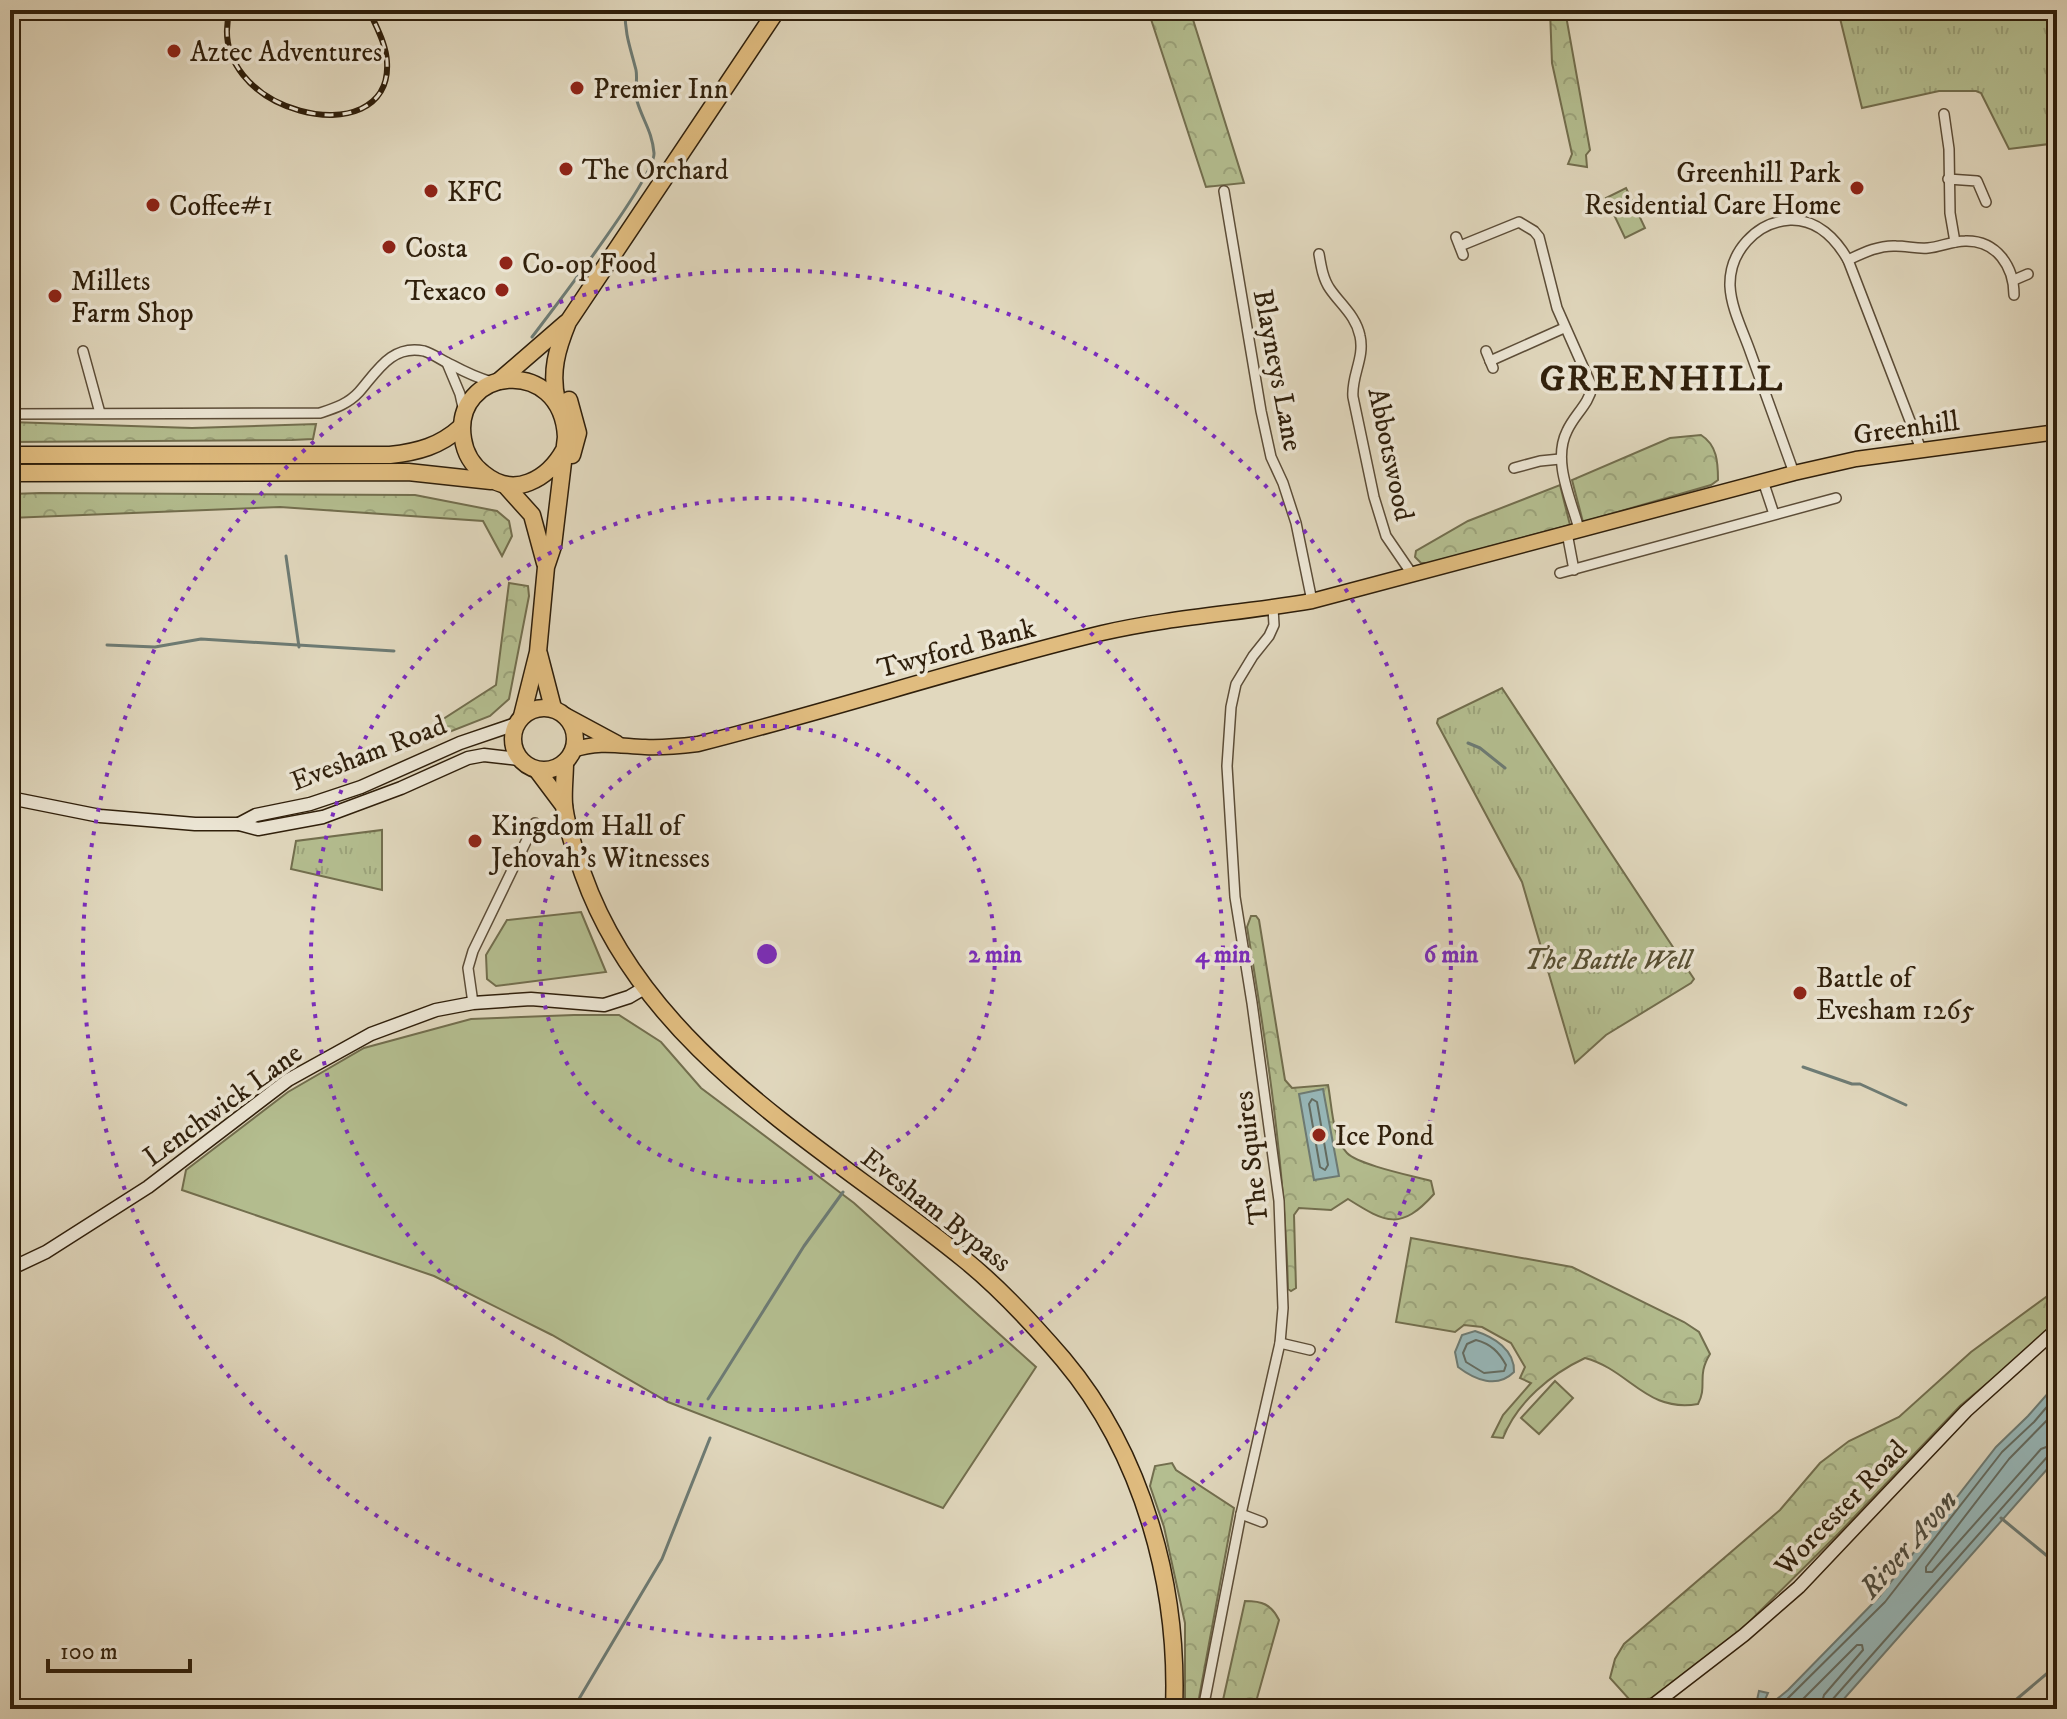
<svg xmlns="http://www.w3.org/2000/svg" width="2067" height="1719" viewBox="0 0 2067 1719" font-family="'IM FELL DW Pica',serif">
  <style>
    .grass { fill: #b4be90; stroke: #726e4e; stroke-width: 2 }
    .forest { fill: url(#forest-crowns); stroke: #726e4e; stroke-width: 2 }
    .park { fill: url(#park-tufts); stroke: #726e4e; stroke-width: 2 }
    .water { fill: #97b8ba; stroke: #6d7b74; stroke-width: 2 }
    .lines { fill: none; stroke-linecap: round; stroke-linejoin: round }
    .shore { stroke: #636c62; stroke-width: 2 }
    .stream { stroke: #6d7b74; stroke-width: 3 }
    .street-casing { stroke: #5c4d38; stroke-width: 12 }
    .secondary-casing { stroke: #2f1f0b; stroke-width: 15 }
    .primary-casing { stroke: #2f1f0b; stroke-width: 17 }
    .highway-casing { stroke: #2f1f0b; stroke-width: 19 }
    .street { stroke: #ece6d5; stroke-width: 9 }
    .secondary { stroke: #ece6d5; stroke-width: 12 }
    .primary { stroke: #e0bc7f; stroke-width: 14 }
    .highway { stroke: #e0bc7f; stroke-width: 16 }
    .rail-casing { stroke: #2f1f0b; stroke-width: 6 }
    .rail { stroke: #ece6d5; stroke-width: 3; stroke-dasharray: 9; stroke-linecap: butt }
    .ring { fill: none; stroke: #7b2cbf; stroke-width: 4; stroke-dasharray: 4 8 }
    .poi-dot { fill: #8f2418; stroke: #ece6d5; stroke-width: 3 }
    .labels { text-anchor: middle; stroke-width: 7; stroke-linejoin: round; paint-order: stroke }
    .poi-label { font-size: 28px; fill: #2f1f0b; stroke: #ece6d5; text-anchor: start }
    .street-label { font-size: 28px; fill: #2f1f0b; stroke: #ece6d5 }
    .park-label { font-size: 28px; font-style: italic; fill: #574f33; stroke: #ece6d5 }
    .water-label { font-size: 30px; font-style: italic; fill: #4e4d40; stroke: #ece6d5 }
    .district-label { font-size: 36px; font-weight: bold; letter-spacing: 2px; fill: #2f1f0b; stroke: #ece6d5 }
    .centre { fill: #7b2cbf; stroke: #ece6d5; stroke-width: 4 }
    .ring-label { font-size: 24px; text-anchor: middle; font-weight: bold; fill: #7b2cbf; stroke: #ece6d5; stroke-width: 7; stroke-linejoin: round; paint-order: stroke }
  </style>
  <defs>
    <pattern id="forest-crowns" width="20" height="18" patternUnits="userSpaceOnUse" patternTransform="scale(2)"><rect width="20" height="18" fill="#b4be90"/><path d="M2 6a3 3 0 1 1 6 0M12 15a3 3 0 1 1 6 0" fill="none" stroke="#9ba37b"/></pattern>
    <pattern id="park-tufts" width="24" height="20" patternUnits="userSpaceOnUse" patternTransform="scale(2)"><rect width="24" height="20" fill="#b4be90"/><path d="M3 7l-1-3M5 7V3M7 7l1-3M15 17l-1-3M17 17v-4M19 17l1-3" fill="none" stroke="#9ba37b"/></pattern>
  </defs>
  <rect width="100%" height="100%" fill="#e1d8be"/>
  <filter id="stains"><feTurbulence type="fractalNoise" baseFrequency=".0025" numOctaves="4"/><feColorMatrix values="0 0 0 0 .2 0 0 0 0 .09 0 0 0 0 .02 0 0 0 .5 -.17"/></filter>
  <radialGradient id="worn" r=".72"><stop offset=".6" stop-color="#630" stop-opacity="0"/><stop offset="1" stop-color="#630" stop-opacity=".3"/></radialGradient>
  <g class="grass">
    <path d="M1626 188 1645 228 1625 238 1606 198Z"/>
    <path d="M581 912 606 972 496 986 487 979 486 955 507 920Z"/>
    <path d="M574 1015H619L661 1042 701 1088 854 1203 1036 1367 943 1508 668 1402 552 1335 434 1276 182 1190 186 1170 288 1092 364 1048 471 1019Z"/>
    <path d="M1555 1381 1573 1398 1539 1434 1521 1418Z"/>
  </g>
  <g class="forest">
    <path d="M1148 10H1190L1244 183 1206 187Z"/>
    <path d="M1550 10H1565L1590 150 1586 155 1587 167 1568 164 1572 154 1552 63Z"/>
    <path d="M10 422 192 428 316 424 313 439 292 440 10 442Z"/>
    <path d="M1701 435C1717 445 1718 462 1718 480L1711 485 1583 522 1572 480 1670 438Z"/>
    <path d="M1560 485 1570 525 1429 563H1421L1415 557 1416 551 1468 521Z"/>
    <path d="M41 493 415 495 497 511 509 521 512 536 502 556 483 521 280 507 10 518V494Z"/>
    <path d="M509 583 528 586 529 596 509 699 490 716 416 745 420 734 496 685Z"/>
    <path d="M1251 916H1256L1259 920 1285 1080 1292 1088 1328 1085C1332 1105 1332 1138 1347 1153 1359 1165 1413 1176 1431 1181L1434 1194C1401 1231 1386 1223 1348 1199L1331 1210 1299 1208 1294 1215 1296 1288 1291 1291 1288 1289C1285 1167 1267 1048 1247 927Z"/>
    <path d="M1411 1238 1572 1267 1684 1322 1699 1332 1710 1354C1696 1377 1708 1385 1698 1404 1646 1413 1630 1370 1585 1358 1551 1374 1517 1402 1503 1438L1492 1437 1503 1415 1531 1383 1520 1378 1525 1367 1511 1343 1482 1327 1464 1325 1455 1332 1396 1322Z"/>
    <path d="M2057 1289V1325L1960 1406 1838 1534 1742 1629 1638 1709 1610 1678 1615 1659 1624 1644 1780 1510 1820 1463 1849 1441 1899 1417 1971 1352Z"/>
    <path d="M1172 1463 1176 1470 1234 1508 1197 1709H1185V1623L1164 1527 1150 1486 1155 1466Z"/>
    <path d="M1245 1601C1262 1601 1271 1604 1279 1620L1254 1709H1221Z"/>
  </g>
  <g class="park">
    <path d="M1838 10H2057V143L2009 149 1981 93 1976 91H1939L1862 108Z"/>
    <path d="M1502 688 1694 979 1691 983 1606 1035 1575 1063 1522 882 1437 723 1438 719Z"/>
    <path d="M382 830V890L291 869 296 841Z"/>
  </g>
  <g class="water">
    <path d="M1323 1089 1339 1176 1314 1180 1299 1094Z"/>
    <path d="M1475 1331C1494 1337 1515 1350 1514 1372 1497 1389 1475 1380 1458 1367L1455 1352 1462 1335Z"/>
    <path d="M2057 1383V1458L1835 1709H1755L1759 1691 1768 1693 1763 1704 1766 1708 1788 1690 1879 1597 1996 1447 2028 1416Z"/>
  </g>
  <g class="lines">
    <g class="shore">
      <path d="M1312 1099 1317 1102 1328 1165 1325 1170 1320 1167 1309 1104Z"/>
      <path d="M1476 1340C1491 1344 1499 1352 1506 1365L1504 1371 1484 1373 1466 1362 1463 1353 1467 1344Z"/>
      <path d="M2057 1410 2009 1459 1926 1567V1572H1932L2041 1449 2057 1443"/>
      <path d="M1777 1709 1885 1602 2002 1452 2034 1422 2057 1395"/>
      <path d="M1793 1709 1857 1645H1862L1863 1650 1824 1695 1820 1709"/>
      <path d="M1830 1709 1832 1700 2048 1456 2057 1453"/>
    </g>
    <g class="stream">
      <path d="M532 337C551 312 656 176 654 153 652 131 643 121 637 101 634 91 638 81 636 70 630 46 625 36 625 10"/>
      <path d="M286 556 299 647"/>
      <path d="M107 645 155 647 201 639 394 651"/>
      <path d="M1468 743 1480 748 1505 768"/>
      <path d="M1803 1067 1852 1084H1860L1906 1105"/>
      <path d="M708 1399 804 1246 843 1192"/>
      <path d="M2001 1518 2057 1564"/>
      <path d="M573 1709 662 1559 710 1438"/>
      <path d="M2005 1709 2057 1665"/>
    </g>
    <defs>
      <g id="street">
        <path d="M1944 114 1949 149 1950 213 1955 242"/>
        <path d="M1948 179 1977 181 1986 202"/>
        <path d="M1224 191 1261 411 1271 457 1283 483 1296 523 1312 601"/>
        <path d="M1456 237 1463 255"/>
        <path d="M1460 246 1519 222 1534 231 1539 237 1557 308 1592 387C1589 404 1574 415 1567 431 1552 461 1571 499 1579 529"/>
        <path d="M1319 254C1321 266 1323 279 1330 289 1341 305 1356 316 1360 336 1365 358 1351 376 1353 397L1374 497 1386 536 1412 574"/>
        <path d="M1848 260C1863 253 1879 245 1896 246 1907 246 1917 249 1928 248 1940 247 1952 241 1965 241 1997 240 2014 267 2014 295"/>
        <path d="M2014 280 2028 274"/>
        <path d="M83 351 100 413"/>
        <path d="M1486 351 1493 368"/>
        <path d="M1490 361 1564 328"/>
        <path d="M447 363 460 394 464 412"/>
        <path d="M10 414 320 413C335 408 348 404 359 392 376 373 391 344 424 351 434 354 442 361 452 365 465 372 478 378 492 382"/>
        <path d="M1514 468 1540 461 1560 459"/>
        <path d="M1794 473C1779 432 1765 392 1750 351 1743 331 1731 308 1730 286 1729 252 1756 222 1790 220 1817 219 1836 239 1848 260L1922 452"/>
        <path d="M1763 481 1774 514"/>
        <path d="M1567 533 1574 570"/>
        <path d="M1560 573 1836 498"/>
        <path d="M473 1003 468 968 473 951 535 823"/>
        <path d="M1280 1343 1310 1350"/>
        <path d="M1241 1514 1262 1522"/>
        <path d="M1203 1709 1241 1514 1280 1343 1283 1308 1279 1201 1252 1003 1235 897 1227 766 1231 707 1236 684 1253 656 1269 636 1274 625 1273 608"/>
      </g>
      <g id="secondary">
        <path d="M10 798 100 816 195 824H239L258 829 323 817 401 788 468 758 484 755 519 759"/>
        <path d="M239 824 256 815 310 804 361 787 460 743 516 724"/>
        <path d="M10 1269 46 1252 148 1187 288 1080 371 1034 436 1010 473 1003 531 999 604 1005 629 997 646 987"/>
        <path d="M1648 1709 1744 1635 1799 1587 1966 1411 2057 1329"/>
      </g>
      <g id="primary">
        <path d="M565 715 617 743"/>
        <path d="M573 750C599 741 620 746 645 747 663 748 681 746 698 744 833 710 966 666 1102 633 1171 617 1242 613 1312 601L1794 473 1856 459 2057 432"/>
      </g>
      <g id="highway">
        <path d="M499 381 566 323"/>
        <path d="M569 400 578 433 572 455"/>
        <path d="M557 401C550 372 557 349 568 322L777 10"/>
        <path d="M10 455H390C418 452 440 446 461 427"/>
        <path d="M10 473 408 472 491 481"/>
        <path d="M505 485 532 515 545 563"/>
        <path d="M539 654 553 708"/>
        <circle cx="544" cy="739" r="31"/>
        <path d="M522 716 538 652 546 567 553 546 566 437C562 354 451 367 463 439 465 453 472 465 484 474 514 499 548 479 564 450"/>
        <path d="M565 762C565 776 563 791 564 804 566 827 576 853 583 874 646 1053 827 1147 965 1260 1001 1289 1033 1324 1063 1359 1143 1454 1179 1586 1174 1709"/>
        <path d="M537 770 564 806"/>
      </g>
    </defs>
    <use href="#street" class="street-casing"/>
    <use href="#secondary" class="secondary-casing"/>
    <use href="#primary" class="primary-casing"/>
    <use href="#highway" class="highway-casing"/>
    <use href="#street" class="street"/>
    <use href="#secondary" class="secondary"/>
    <use href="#primary" class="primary"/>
    <use href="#highway" class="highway"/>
    <defs>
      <g id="rail">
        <path d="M230 10C201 113 393 158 387 62 386 43 376 27 369 10"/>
        <path d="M10 18 41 17 73 10"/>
      </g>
    </defs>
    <use href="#rail" class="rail-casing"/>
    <use href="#rail" class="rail"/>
  </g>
  <g class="ring">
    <circle cx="767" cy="954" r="228"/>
    <circle cx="767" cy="954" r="456"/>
    <circle cx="767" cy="954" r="684"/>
  </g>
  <g class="poi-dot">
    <circle cx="174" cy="51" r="8"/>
    <circle cx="577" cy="88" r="8"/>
    <circle cx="566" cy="169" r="8"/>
    <circle cx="1857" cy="188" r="8"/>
    <circle cx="431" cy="191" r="8"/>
    <circle cx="153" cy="205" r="8"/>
    <circle cx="389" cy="247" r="8"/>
    <circle cx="506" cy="263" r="8"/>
    <circle cx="502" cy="290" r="8"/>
    <circle cx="55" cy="296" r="8"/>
    <circle cx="475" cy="841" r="8"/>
    <circle cx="1800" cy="993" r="8"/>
    <circle cx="1319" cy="1135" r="8"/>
  </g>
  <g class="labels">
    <g class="poi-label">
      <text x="190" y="61">Aztec Adventures</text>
      <text x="593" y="98">Premier Inn</text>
      <text x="582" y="179">The Orchard</text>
      <text x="1841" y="182" text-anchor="end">Greenhill Park<tspan x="1841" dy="32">Residential Care Home</tspan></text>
      <text x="447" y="201">KFC</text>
      <text x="169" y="215">Coffee#1</text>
      <text x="405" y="257">Costa</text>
      <text x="522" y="273">Co-op Food</text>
      <text x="71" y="290">Millets<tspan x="71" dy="32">Farm Shop</tspan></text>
      <text x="486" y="300" text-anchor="end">Texaco</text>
      <text x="491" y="835">Kingdom Hall of<tspan x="491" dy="32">Jehovah's Witnesses</tspan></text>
      <text x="1816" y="987">Battle of<tspan x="1816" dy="32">Evesham 1265</tspan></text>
      <text x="1335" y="1145">Ice Pond</text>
    </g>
    <g class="street-label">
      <text transform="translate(1279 370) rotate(79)" y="10">Blayneys Lane</text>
      <text transform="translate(1906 427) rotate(-8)" y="10">Greenhill</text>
      <text transform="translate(1392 454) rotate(78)" y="10">Abbotswood</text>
      <text transform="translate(956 647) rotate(-15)" y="10">Twyford Bank</text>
      <text transform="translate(368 752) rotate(-21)" y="10">Evesham Road</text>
      <text transform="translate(222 1104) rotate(-36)" y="10">Lenchwick Lane</text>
      <text transform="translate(1250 1158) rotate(-97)" y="10">The Squires</text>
      <text transform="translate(937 1209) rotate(38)" y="10">Evesham Bypass</text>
      <text transform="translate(1840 1507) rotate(-46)" y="10">Worcester Road</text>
    </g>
    <g class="park-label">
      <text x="1608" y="969">The Battle Well</text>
    </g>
    <g class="water-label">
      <text transform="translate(1908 1544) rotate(-49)" y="10">River Avon</text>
    </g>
    <g class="district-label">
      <text x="1662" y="390">GREENHILL</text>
    </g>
  </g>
  <circle cx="767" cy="954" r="12" class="centre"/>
  <g class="ring-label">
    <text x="995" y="962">2 min</text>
    <text x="1223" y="962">4 min</text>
    <text x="1451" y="962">6 min</text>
  </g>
  <rect width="2067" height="1719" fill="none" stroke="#e1d8be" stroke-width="40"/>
  <rect x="12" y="12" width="2043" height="1695" fill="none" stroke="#2f1f0b" stroke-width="4"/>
  <rect x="20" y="20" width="2027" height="1679" fill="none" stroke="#2f1f0b" stroke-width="2"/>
  <path d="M48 1659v12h142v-12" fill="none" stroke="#2f1f0b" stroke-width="4"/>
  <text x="60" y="1659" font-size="24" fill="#2f1f0b" stroke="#ece6d5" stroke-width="6" paint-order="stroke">100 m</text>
  <rect width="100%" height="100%" filter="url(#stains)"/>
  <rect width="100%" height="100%" fill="url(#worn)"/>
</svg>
